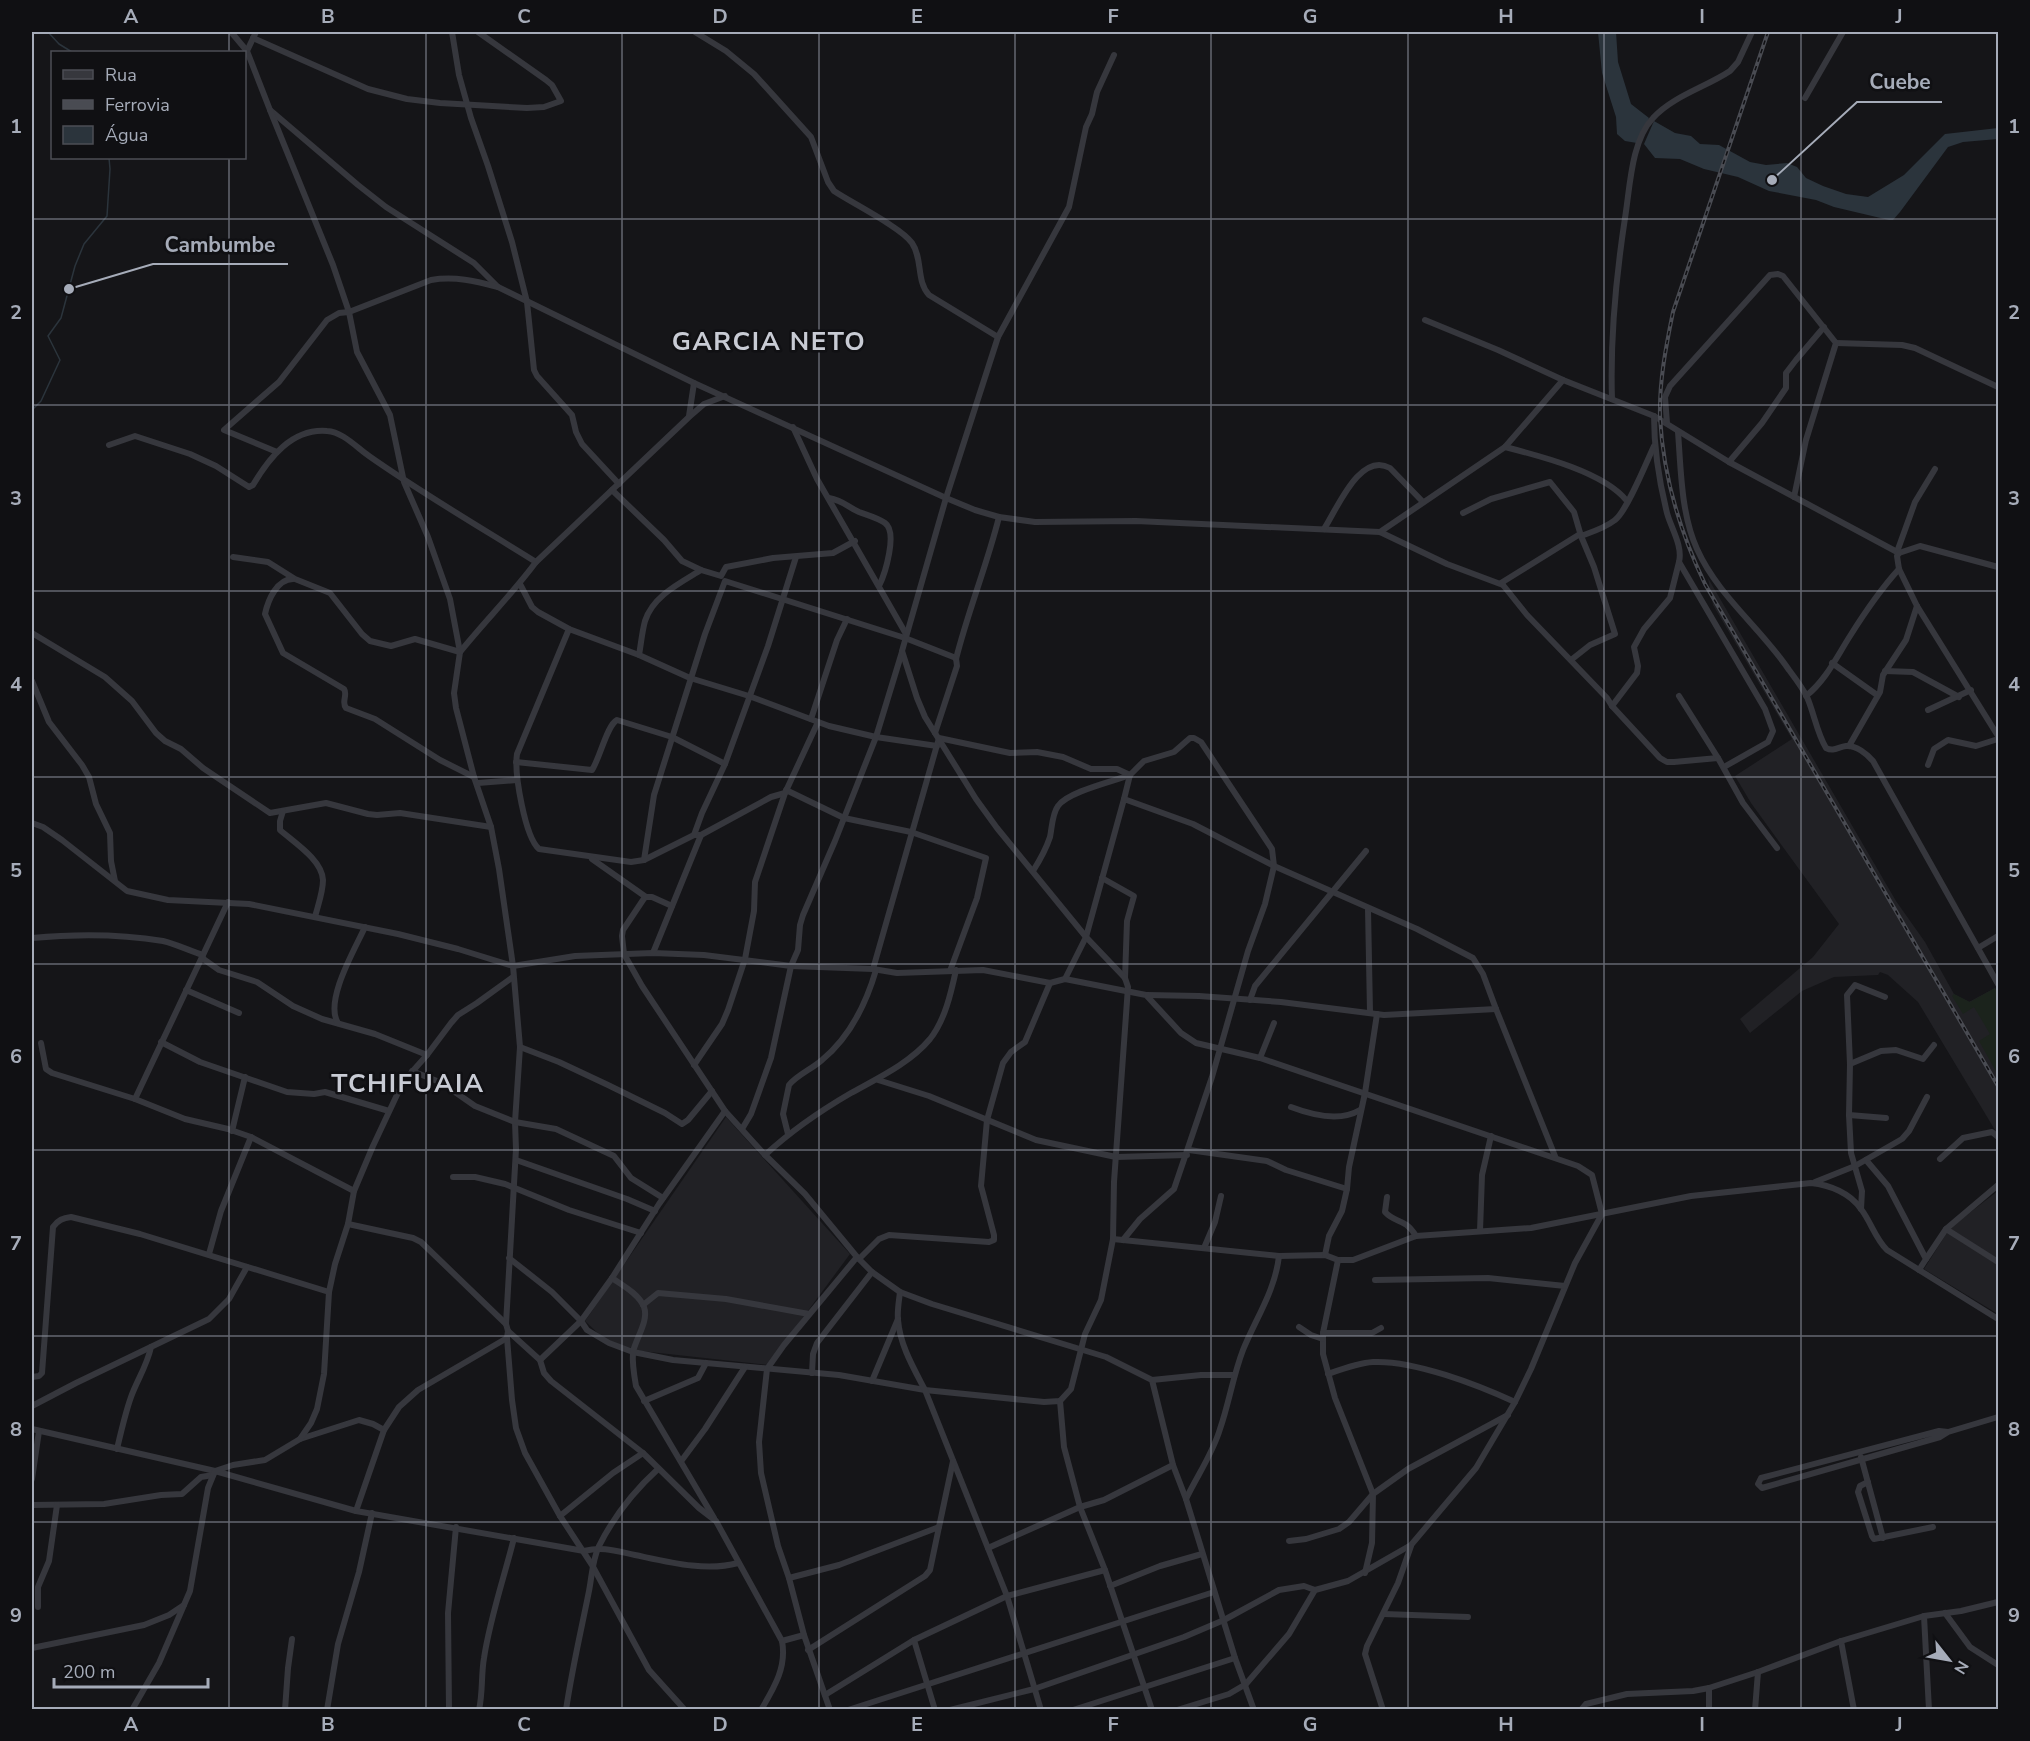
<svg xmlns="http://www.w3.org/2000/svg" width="2030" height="1741" viewBox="0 0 2030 1741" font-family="'Nunito Sans',sans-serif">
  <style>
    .built { fill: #212125 }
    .green { fill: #1b231c }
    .water { fill: #2b343c }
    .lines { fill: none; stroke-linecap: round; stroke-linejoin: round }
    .stream { stroke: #2b343c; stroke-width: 1.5 }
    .minor { stroke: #36373d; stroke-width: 6 }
    .rail-casing { stroke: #494b52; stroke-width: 4 }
    .rail { stroke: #101013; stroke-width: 1.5; stroke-dasharray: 4.5; stroke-linecap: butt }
    .grid { fill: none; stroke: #a6acb9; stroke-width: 1.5; stroke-opacity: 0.55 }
    .labels { text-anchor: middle; stroke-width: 5; stroke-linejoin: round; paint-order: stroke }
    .district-label { font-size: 26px; font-weight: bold; letter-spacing: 1.5px; fill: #c8cbd4; stroke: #101013 }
    .leader { fill: none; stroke: #a6acb9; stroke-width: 2 }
    .callout-dot { fill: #a6acb9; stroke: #101013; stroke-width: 2 }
    .callout-label { font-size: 21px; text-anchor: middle; font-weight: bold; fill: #a6acb9; stroke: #101013; stroke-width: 5; stroke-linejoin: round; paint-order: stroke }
    .neatline { fill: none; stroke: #a6acb9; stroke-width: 2 }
    .grid-label { font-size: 20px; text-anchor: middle; font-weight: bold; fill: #a6acb9 }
  </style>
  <rect width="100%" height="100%" fill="#151518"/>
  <g class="built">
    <path d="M1708 578 1896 901 1925 942 1954 994 1969 1002 1995 988 1998 994V1135L1918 1002 1888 975 1880 972 1878 975 1834 977 1802 991 1750 1033 1740 1019 1813 957 1839 924 1751 803 1735 776 1792 739 1713 605Z"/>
    <path d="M726 1117 850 1254 768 1365 641 1351 605 1340 585 1321Z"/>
    <path d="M1998 1191V1314L1924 1269 1950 1228Z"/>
  </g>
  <path class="green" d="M1995 988 1998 994V1075L1979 1041 1990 1034 1974 1007 1963 1014 1952 996 1954 994 1970 1002Z"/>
  <g class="water">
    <path d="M1598 32H1616L1618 62 1631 104 1649 118 1637 143 1625 141 1617 134 1616 117 1602 73Z"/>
    <path d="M1654 121 1675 133 1691 136 1700 144 1719 145 1750 162 1766 165 1787 163 1797 167 1806 178 1823 186 1846 194 1868 197 1904 175 1945 134 1998 128V139L1963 142 1948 147 1900 212 1893 220H1889L1834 207 1816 200 1769 191 1738 177 1704 169 1680 159 1655 158 1644 144Z"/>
  </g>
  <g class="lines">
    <g class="stream">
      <path d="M48 32 59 44 72 52"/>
      <path d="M32 410 41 401 60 360 48 336 61 318 75 266 84 244 107 216 110 169 109 158"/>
    </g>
    <g class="minor">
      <path d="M231 32 247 51 270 110 358 185 386 207 474 263 498 287 694 383 946 498 975 510 999 517 1035 522 1136 521 1380 532 1447 564 1503 585 1527 615 1607 698 1612 706 1660 758 1667 762H1674L1718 758 1743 803 1777 848"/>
      <path d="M452 32 459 75 471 118 488 166 512 242 527 302 534 370 537 376 572 415 576 432 582 444 619 484"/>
      <path d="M695 32 726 51 754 74 811 137 828 182 834 191C852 203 902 228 912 243 923 259 916 281 929 295L998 337"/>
      <path d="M253 38 368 89 407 99 440 103 527 108 544 107 561 101 552 85 546 80 478 32"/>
      <path d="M247 51 256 32"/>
      <path d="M1805 98 1843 32"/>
      <path d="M270 110 333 265 349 312 357 352 390 415 404 482 428 537 450 599 460 652 454 693 456 708 474 777 491 827 499 869 513 966 520 1047 515 1122 516 1149 506 1324 508 1331 507 1338 512 1400 516 1428 525 1453 560 1516 592 1565 649 1670 685 1710"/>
      <path d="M1425 320 1498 350 1563 380 1654 416 1729 462 1899 553 1920 546 1998 567"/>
      <path d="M1836 343 1902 345 1915 348 1998 387"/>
      <path d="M1612 399C1610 338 1616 277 1625 218 1630 188 1631 141 1653 118 1673 96 1706 87 1730 71L1738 62 1752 32"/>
      <path d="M689 416 694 383"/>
      <path d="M1654 416C1654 449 1659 481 1667 513 1671 528 1683 546 1679 562L1765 709 1773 731 1768 742 1724 767"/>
      <path d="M1667 423 1665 397 1670 386 1770 275 1778 274 1783 276 1836 343 1806 440 1794 497"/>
      <path d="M793 427 817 479 906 634"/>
      <path d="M1678 432C1681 470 1681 514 1697 549 1718 596 1761 628 1789 670 1795 678 1802 687 1807 697 1814 713 1817 733 1826 748 1834 752 1838 747 1846 746 1856 745 1867 754 1873 761L1998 984"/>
      <path d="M109 445 135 436 190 454 216 466 249 487 253 485C269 458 292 428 327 431 343 432 356 447 369 456 423 494 480 527 536 562"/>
      <path d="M1505 447C1540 456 1604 472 1627 501"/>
      <path d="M277 452 224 430 279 382 327 320 339 313 349 312 431 280C455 276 475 281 498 287"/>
      <path d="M1729 462 1762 423 1786 388V373L1796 360 1824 327"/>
      <path d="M612 490 664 540 682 561 701 570"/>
      <path d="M829 498C844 501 846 506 859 512 867 515 878 518 885 523 898 532 885 574 879 586"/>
      <path d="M1463 513 1491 499 1550 482 1574 512 1581 536 1594 567 1615 634 1590 645 1571 660"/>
      <path d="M1324 529C1337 509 1360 451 1390 468L1423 502"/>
      <path d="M1380 532 1505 447 1563 380"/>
      <path d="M1897 552 1915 502 1935 469"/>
      <path d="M1899 553 1897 556 1899 569 1917 606 1998 736"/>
      <path d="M233 557 268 562 295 579 330 593 362 634 370 641 391 646 415 639 460 652C485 621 513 593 536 562L689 417 704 404 725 396"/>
      <path d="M293 579C277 579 268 600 265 614L283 653 344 689C348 695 341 702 346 708L375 719 440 760 474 777"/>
      <path d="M520 584 532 607 538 612 569 629 639 655 690 678 749 696 829 726 876 737 937 746"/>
      <path d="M1503 585 1501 583 1580 534 1581 536C1592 532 1605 528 1615 520 1627 511 1646 463 1654 446"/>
      <path d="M569 629 517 754C514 773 525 837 539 849L631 862 644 860 694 835H701L771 797 785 793"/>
      <path d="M32 633 105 677 132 701 156 733 165 741 181 749 203 768 270 813 326 803 368 814 377 815 400 813 491 827"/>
      <path d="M639 655C641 644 642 632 645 621 653 596 680 583 701 570L721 576 726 567 773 558 833 553 855 541"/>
      <path d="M956 659C968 611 987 565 999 517"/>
      <path d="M1832 663 1877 695"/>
      <path d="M1885 671 1913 672 1959 697"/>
      <path d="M32 681 49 722 82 765 89 777 96 804 110 833 111 861 115 881"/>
      <path d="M1679 696 1718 758"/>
      <path d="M1806 696C1826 680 1836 658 1850 636 1865 612 1880 590 1899 569"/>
      <path d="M1612 706 1637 673 1638 666 1634 647 1644 629 1670 598 1679 562"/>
      <path d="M1928 710 1971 690"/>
      <path d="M811 719 837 640 847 619"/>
      <path d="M1849 746 1880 692 1883 675 1906 640 1917 606"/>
      <path d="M516 762 592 770C600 758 607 725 617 720L672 737 725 764"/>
      <path d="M1928 765 1934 749 1948 740 1976 746 1998 739"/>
      <path d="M478 783 517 780"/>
      <path d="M786 790 844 818 911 832 986 858 977 898 950 971"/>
      <path d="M283 811 280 821V830C295 843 322 860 323 880 323 892 318 905 315 917"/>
      <path d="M32 823 43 827 62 840 127 891 168 900 249 904 398 934 458 949 513 966 575 956 653 953 704 955 791 966 873 969 897 973 983 970 1050 983 1065 979 1146 995 1181 1033 1196 1043 1260 1058 1578 1166 1592 1175 1602 1214 1575 1263 1531 1369 1515 1402 1476 1468 1411 1545 1348 1581 1315 1590 1289 1634 1246 1684 1229 1694 1177 1710"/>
      <path d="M694 835 702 813 725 764 768 646 796 557"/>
      <path d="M592 859 646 897"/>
      <path d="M644 860 654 795 705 634 725 581 905 638 956 658 957 666 935 733"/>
      <path d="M1033 871C1040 860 1046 849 1050 837 1052 828 1052 814 1058 806 1067 792 1114 781 1130 775"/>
      <path d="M1102 878 1134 896 1127 921 1125 978"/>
      <path d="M672 906 652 897H645L623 930 622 936 624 954 642 986 725 1111 765 1155 805 1194 857 1257 872 1272 900 1292 932 1304 1106 1357 1152 1380 1173 1465 1186 1499 1235 1658 1254 1710"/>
      <path d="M1368 909 1370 1012"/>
      <path d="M32 938C75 934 120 934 163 941 176 944 190 951 203 955"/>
      <path d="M1978 948 1998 936"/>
      <path d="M653 953 701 835"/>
      <path d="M202 958 219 970 257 982 293 1006 322 1019 375 1034 427 1055"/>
      <path d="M873 969 939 738 1010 753 1037 752 1063 757 1091 769H1117L1130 775"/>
      <path d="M1065 979 1086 937 1124 799 1193 824 1274 866 1417 929 1473 958 1483 974 1496 1009 1555 1156"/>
      <path d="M186 990 239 1013"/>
      <path d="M1147 995 1199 996 1281 1002 1384 1015 1496 1009"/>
      <path d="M1250 1000 1255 986 1366 851"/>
      <path d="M338 1023C324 1001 355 949 365 927"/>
      <path d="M161 1042 200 1062 287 1092 314 1094 325 1092 389 1111"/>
      <path d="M41 1043 46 1069 52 1073 135 1099 185 1119 228 1129 251 1137 354 1191"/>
      <path d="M520 1047 559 1062 608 1085 665 1113 682 1124 688 1120 712 1091"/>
      <path d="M1260 1058 1274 1023"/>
      <path d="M1850 1064 1881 1051 1896 1050 1923 1059 1934 1045"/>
      <path d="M694 1065 722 1024 728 1010 745 959 754 911 755 882 785 793 818 722"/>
      <path d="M412 1071 442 1083 475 1106 515 1122 556 1129 614 1156 631 1178 663 1198"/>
      <path d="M878 1080 929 1096 1036 1140 1116 1157 1187 1155"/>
      <path d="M135 1099 228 902"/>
      <path d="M1291 1107C1312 1115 1340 1122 1360 1110"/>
      <path d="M1849 1115 1886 1118"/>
      <path d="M742 1129 751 1114 771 1058 791 966 798 950 800 925 803 915 835 841 876 737 902 652"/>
      <path d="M232 1131 245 1077"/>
      <path d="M788 1134 783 1114 789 1085C797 1075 812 1069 822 1060 850 1037 866 1004 876 970"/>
      <path d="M1189 1150 1267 1161 1286 1170 1347 1189"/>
      <path d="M765 1155C791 1131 820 1111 851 1093 878 1078 910 1063 930 1039 945 1020 951 993 956 970"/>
      <path d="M1940 1159 1963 1138 1992 1132 1998 1137"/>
      <path d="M516 1160 627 1199 655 1211"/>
      <path d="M1866 1160 1888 1186 1926 1259 1919 1270"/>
      <path d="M453 1177H475L505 1184 569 1210 641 1233"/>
      <path d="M1815 1182 1855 1166 1902 1139 1909 1131 1927 1097"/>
      <path d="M1387 1197 1385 1212C1396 1224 1404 1217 1416 1236"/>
      <path d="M1861 1209 1862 1191 1851 1153 1849 1115 1850 1064 1847 995 1855 985 1885 997"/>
      <path d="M348 1224 413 1238 421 1242 506 1324"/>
      <path d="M1946 1229 1998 1262"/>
      <path d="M1480 1231 1482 1175 1491 1136"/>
      <path d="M1113 1239 1279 1256 1325 1255 1338 1260H1353L1416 1236 1531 1228 1691 1196 1811 1183C1830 1185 1850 1193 1861 1209 1871 1222 1875 1238 1887 1250L1998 1319"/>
      <path d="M1123 1240 1140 1219 1174 1189 1212 1077 1248 951 1265 904 1274 866 1272 849 1201 742 1194 738H1190L1174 752 1144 761 1130 775 1124 799"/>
      <path d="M1204 1248 1215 1222 1221 1196"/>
      <path d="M209 1254 221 1211 251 1137"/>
      <path d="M1325 1255 1329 1236 1342 1211 1347 1189 1349 1167 1365 1093 1377 1014"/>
      <path d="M509 1258 552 1292 581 1321 587 1330 609 1343 633 1352 673 1360 839 1375 925 1390 1044 1402 1060 1401 1071 1389 1085 1334 1101 1300 1113 1239 1114 1182 1128 987 1125 978 1086 937 997 828 976 799 925 717 917 698 902 651 946 498 998 337 1069 207 1086 127 1092 114 1097 92 1114 55"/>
      <path d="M859 1259 879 1239 889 1235 989 1242 994 1240V1235L981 1186 987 1120 1003 1063 1011 1052 1025 1042 1050 983"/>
      <path d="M1926 1259 1946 1229 1998 1185"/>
      <path d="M1338 1260 1323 1333V1354L1335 1398 1373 1494 1372 1543 1365 1573"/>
      <path d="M612 1278C622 1285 639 1294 644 1307 649 1321 636 1338 633 1352 632 1364 634 1375 636 1386L714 1518"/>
      <path d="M1375 1280 1488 1278 1565 1286"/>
      <path d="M900 1292C899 1301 897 1311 898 1320 900 1345 913 1367 925 1390L1007 1596 1041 1710"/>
      <path d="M643 1305 658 1293 726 1299 809 1314"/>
      <path d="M1299 1327 1311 1335 1323 1339"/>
      <path d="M508 1331 540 1360 544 1373 551 1381 643 1453 699 1508 716 1521 782 1641 804 1635"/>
      <path d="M1323 1333H1372L1381 1328"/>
      <path d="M540 1360 581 1321 612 1278 659 1204 725 1111"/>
      <path d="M812 1373 813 1354 817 1343 872 1272"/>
      <path d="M1328 1374C1342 1369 1358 1363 1373 1362 1414 1360 1478 1385 1515 1402"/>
      <path d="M32 1377 39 1376 42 1373 53 1227C58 1220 63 1218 71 1217L140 1234 329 1292"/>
      <path d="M1152 1380 1201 1375H1233"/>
      <path d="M872 1381 898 1319"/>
      <path d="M644 1401 698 1378 706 1363"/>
      <path d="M1060 1401 1064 1447 1080 1507 1105 1570 1152 1710"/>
      <path d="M32 1406 76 1383 209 1319 229 1299 247 1267"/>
      <path d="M32 1429 215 1471 356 1511 584 1551C603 1546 616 1551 635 1555 668 1562 706 1572 738 1563"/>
      <path d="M1948 1432 1939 1431 1761 1478 1758 1484 1762 1488 1940 1437 1948 1432 1998 1417"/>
      <path d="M300 1439 359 1420 373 1424 384 1430"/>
      <path d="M117 1449C121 1432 125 1414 131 1397 137 1380 147 1366 151 1347"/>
      <path d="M1861 1457 1883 1538"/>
      <path d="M682 1460 705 1429 745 1367"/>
      <path d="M32 1479 39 1431"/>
      <path d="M1868 1482 1860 1486 1858 1492 1872 1536 1874 1539 1933 1527"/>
      <path d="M1186 1499C1197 1476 1213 1453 1220 1429 1229 1403 1233 1376 1243 1350 1256 1318 1275 1291 1279 1256"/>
      <path d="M32 1505 104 1504 161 1495 182 1494 201 1477 213 1475"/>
      <path d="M356 1511 384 1430 399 1407 418 1390 507 1338"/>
      <path d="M560 1516 613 1473 643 1453"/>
      <path d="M939 1527 953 1461"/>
      <path d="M1289 1541 1306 1539 1339 1529 1349 1522 1373 1494 1408 1469 1508 1415"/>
      <path d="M988 1548 1080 1507 1104 1500 1173 1465"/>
      <path d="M789 1578 839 1565 939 1527 930 1570 925 1576 808 1650"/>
      <path d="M1110 1586 1160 1566 1202 1554"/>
      <path d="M38 1607V1587L49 1561 57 1505"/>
      <path d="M1945 1613 1970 1647 1998 1665"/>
      <path d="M1384 1614 1468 1617"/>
      <path d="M1924 1616 1929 1710"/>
      <path d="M1841 1641 1854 1710"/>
      <path d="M32 1648 144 1625 169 1615 184 1605"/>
      <path d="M825 1695 914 1640"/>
      <path d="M132 1710 159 1663 190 1591 208 1488 215 1471 233 1465 265 1460 300 1439 311 1423 317 1409 324 1374 329 1292 335 1264 348 1224 354 1191 373 1146 403 1082 427 1055 451 1023 458 1015 477 1003 513 977"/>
      <path d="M285 1710 288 1668 292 1639"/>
      <path d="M327 1710 338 1644 359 1572 372 1513"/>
      <path d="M449 1710 448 1613 456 1527"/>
      <path d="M479 1710C483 1692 481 1675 484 1658 490 1618 504 1578 514 1538"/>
      <path d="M566 1710C572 1669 581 1631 589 1591 592 1576 592 1561 599 1546 613 1518 635 1490 658 1469"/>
      <path d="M761 1710C774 1688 787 1667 782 1641"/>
      <path d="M830 1710 804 1635 789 1578 778 1546 761 1473 759 1442 767 1369 784 1345 857 1257"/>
      <path d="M848 1710 1214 1592"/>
      <path d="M935 1710 914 1640 1007 1596 1105 1570"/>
      <path d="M950 1710 1034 1689 1184 1637 1224 1620 1279 1590 1304 1586 1315 1590"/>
      <path d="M1073 1710 1235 1658"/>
      <path d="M1383 1710 1365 1654 1367 1646 1398 1583 1411 1546"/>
      <path d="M1581 1710 1586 1704 1627 1694 1693 1691 1709 1688 1758 1672 1841 1641 1924 1616 1961 1611 1998 1602"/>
      <path d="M1709 1710V1688"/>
      <path d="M1755 1710 1758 1672"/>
    </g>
    <defs>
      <path id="rail" d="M1768 32 1673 312C1666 346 1659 382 1660 417 1663 475 1680 532 1705 584L1998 1086"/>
    </defs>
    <use href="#rail" class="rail-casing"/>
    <use href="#rail" class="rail"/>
  </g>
  <path class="grid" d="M229 32V52M426 32V1710M622 32V1710M819 32V1710M1015 32V1710M1211 32V1710M1408 32V1710M1604 32V1710M1801 32V1710M229 158V1710M32 219H1998M32 405H1998M32 591H1998M32 777H1998M32 964H1998M32 1150H1998M32 1336H1998M32 1522H1998"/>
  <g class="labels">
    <g class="district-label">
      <text x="769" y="350">GARCIA NETO</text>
      <text x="408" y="1092">TCHIFUAIA</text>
    </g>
  </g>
  <path class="leader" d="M1772 180L1857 102H1942M69 289L153 264H288"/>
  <g class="callout-dot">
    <circle cx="1772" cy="180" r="6"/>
    <circle cx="69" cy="289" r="6"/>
  </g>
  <g class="callout-label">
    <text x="1900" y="89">Cuebe</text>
    <text x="220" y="252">Cambumbe</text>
  </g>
  <rect width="2030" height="1741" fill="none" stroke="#101013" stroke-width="66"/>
  <rect x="51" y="51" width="195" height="108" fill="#101013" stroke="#4c4e55" stroke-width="1.5"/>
  <rect x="63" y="70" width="30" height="9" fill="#36373d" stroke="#4c4e55" stroke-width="1.5"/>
  <text x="105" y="81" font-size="18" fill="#a6acb9">Rua</text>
  <rect x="63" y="100" width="30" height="9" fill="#494b52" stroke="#4c4e55" stroke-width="1.5"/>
  <text x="105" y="111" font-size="18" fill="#a6acb9">Ferrovia</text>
  <rect x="63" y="126" width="30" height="18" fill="#2b343c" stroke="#4c4e55" stroke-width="1.5"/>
  <text x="105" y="141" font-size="18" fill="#a6acb9">Água</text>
  <g transform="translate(1949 1660) rotate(121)" stroke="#101013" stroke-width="4.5" paint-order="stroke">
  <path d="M0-4.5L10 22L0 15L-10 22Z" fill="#a6acb9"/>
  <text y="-9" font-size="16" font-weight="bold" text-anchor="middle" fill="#a6acb9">N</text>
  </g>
  <path d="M54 1678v9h154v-9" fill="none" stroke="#a6acb9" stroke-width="3"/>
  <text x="63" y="1678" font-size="18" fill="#a6acb9" stroke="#101013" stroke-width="4.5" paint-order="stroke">200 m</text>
  <rect x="33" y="33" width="1964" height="1675" class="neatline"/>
  <g class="grid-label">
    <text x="131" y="23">A</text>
    <text x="328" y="23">B</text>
    <text x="524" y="23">C</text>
    <text x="720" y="23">D</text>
    <text x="917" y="23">E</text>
    <text x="1113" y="23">F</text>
    <text x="1310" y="23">G</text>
    <text x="1506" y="23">H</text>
    <text x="1702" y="23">I</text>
    <text x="1899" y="23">J</text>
    <text x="16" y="133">1</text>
    <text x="2014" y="133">1</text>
    <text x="16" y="319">2</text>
    <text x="2014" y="319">2</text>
    <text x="16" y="505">3</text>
    <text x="2014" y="505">3</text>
    <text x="16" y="691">4</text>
    <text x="2014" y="691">4</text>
    <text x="16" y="877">5</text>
    <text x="2014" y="877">5</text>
    <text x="16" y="1063">6</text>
    <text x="2014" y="1063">6</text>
    <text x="16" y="1250">7</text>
    <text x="2014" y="1250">7</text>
    <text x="16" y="1436">8</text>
    <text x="2014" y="1436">8</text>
    <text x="16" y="1622">9</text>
    <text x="2014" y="1622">9</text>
    <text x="131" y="1731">A</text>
    <text x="328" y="1731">B</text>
    <text x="524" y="1731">C</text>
    <text x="720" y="1731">D</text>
    <text x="917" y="1731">E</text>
    <text x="1113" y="1731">F</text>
    <text x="1310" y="1731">G</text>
    <text x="1506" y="1731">H</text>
    <text x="1702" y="1731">I</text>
    <text x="1899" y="1731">J</text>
  </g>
</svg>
